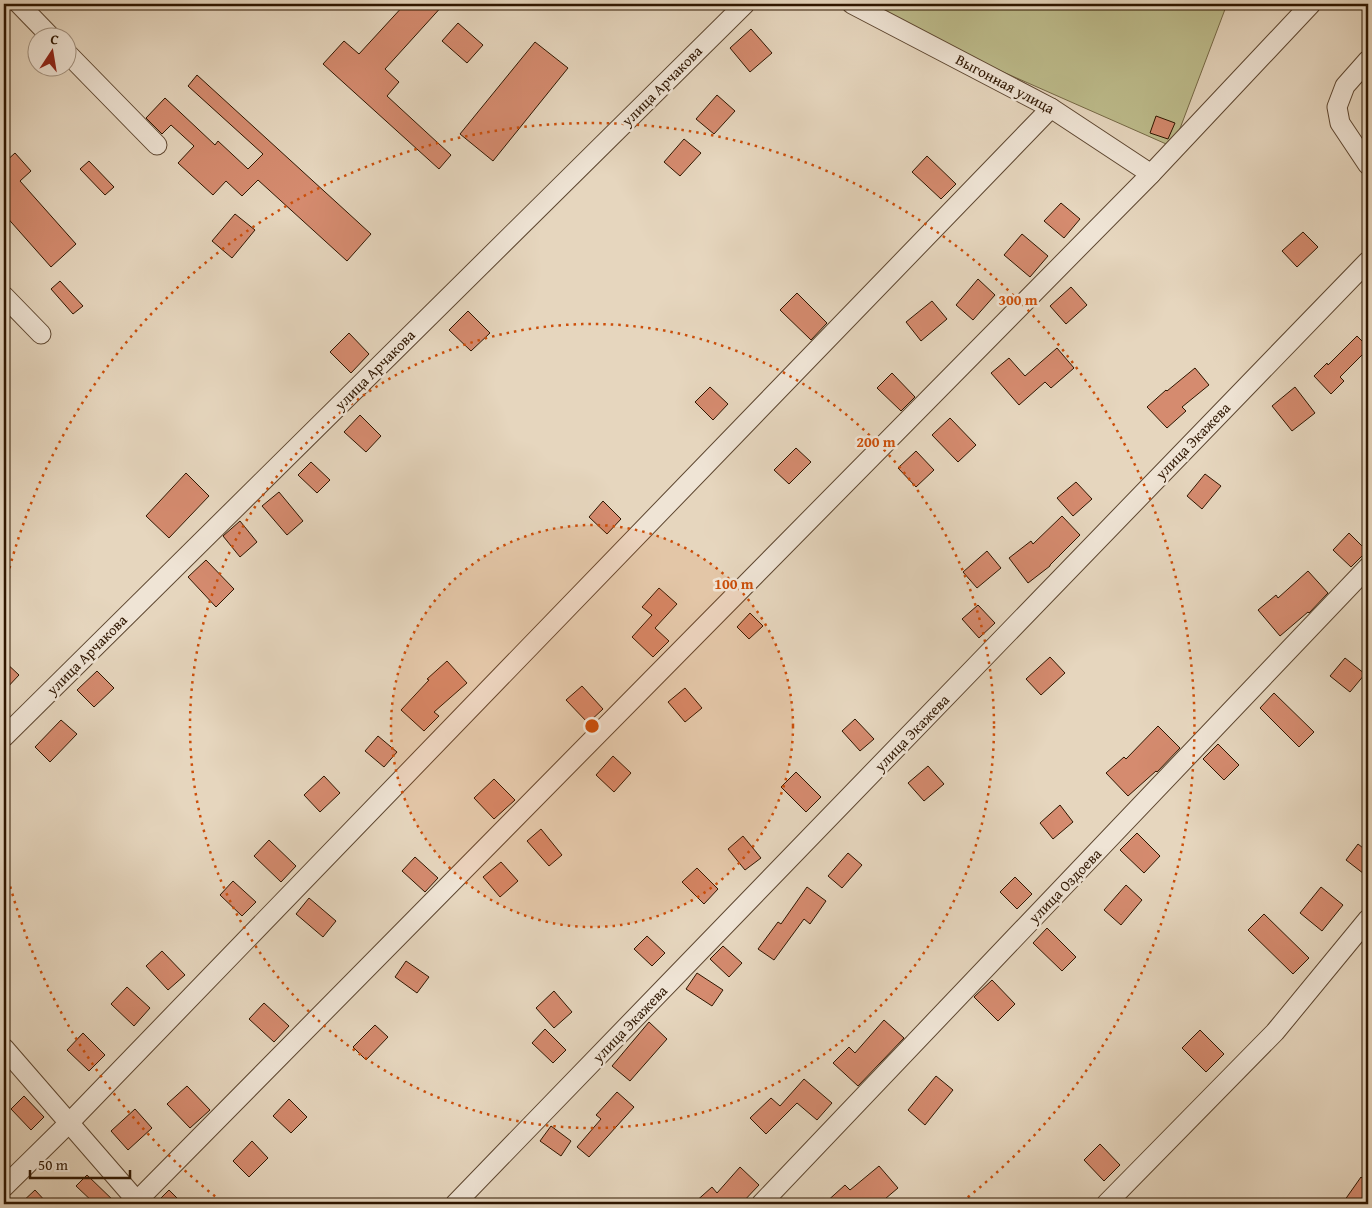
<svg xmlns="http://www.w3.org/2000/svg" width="1372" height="1208" viewBox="0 0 1372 1208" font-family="'Gentium Book Plus',serif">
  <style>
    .green { fill: #bdbc8c; stroke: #766946 }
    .building { fill: #d58b6f; stroke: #2f1600 }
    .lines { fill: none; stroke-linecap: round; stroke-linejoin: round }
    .minor-casing { stroke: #5d4630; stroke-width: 21 }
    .minor { stroke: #efe4d5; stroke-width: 19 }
    .ring { fill: none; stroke: #cc4f0a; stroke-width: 2.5; stroke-dasharray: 2.5 5 }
    .labels { text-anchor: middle; stroke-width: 5; stroke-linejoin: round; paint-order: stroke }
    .street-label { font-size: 15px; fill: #2f1600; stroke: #efe4d5 }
    .centre { fill: #cc4f0a; stroke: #efe4d5; stroke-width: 2.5 }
    .ring-label { font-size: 15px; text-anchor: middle; font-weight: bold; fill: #cc4f0a; stroke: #efe4d5; stroke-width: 5; stroke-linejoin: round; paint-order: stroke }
  </style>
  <rect width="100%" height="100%" fill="#e6d6be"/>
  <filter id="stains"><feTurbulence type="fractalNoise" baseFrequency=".004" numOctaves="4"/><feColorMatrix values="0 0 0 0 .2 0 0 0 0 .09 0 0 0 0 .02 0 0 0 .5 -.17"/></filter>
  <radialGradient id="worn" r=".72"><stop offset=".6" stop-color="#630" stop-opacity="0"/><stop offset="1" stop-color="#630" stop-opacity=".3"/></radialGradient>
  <path class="green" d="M849 4H1227L1173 147Z"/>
  <g class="building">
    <path d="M405 4H444L385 69 399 82 387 96 451 155 439 169 323 64 344 41 359 54Z"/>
    <path d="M458 23 483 45 467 63 442 41Z"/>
    <path d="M751 29 772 53 750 72 730 48Z"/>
    <path d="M535 42 568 68 493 161 460 134Z"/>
    <path d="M197 75 371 234 347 261 258 180 242 196 226 181 213 195 178 163 194 146 171 125 162 134 146 118 165 98 215 145 218 141 248 169 263 154 188 86Z"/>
    <path d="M717 95 735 111 714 134 696 119Z"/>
    <path d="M1156 116 1175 123 1168 139 1150 133Z"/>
    <path d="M684 139 701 153 680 176 664 162Z"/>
    <path d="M15 153 31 171 20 181 76 244 51 267 4 214V163Z"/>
    <path d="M927 156 956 184 941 199 912 172Z"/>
    <path d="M89 161 114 187 105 195 80 169Z"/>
    <path d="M1061 203 1080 219 1064 238 1044 221Z"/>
    <path d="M235 214 255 230 232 258 212 241Z"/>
    <path d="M1303 232 1318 247 1297 267 1282 251Z"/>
    <path d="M1022 234 1048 256 1030 277 1004 255Z"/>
    <path d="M978 279 995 295 973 320 956 305Z"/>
    <path d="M60 281 83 306 73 314 51 289Z"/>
    <path d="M1071 287 1087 305 1066 324 1050 306Z"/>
    <path d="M797 293 827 323 811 340 780 310Z"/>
    <path d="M932 301 947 319 921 341 906 322Z"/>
    <path d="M468 311 490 333 471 351 449 330Z"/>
    <path d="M349 333 369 354 351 373 330 352Z"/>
    <path d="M1357 336 1368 347V349L1340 377 1344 381 1331 394 1314 376 1327 363 1328 365Z"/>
    <path d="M1057 348 1074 368 1051 388 1045 382 1019 405 991 373 1009 358 1025 376Z"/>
    <path d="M1195 368 1209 385 1182 407 1186 411 1167 428 1147 407 1166 390 1167 391Z"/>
    <path d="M892 373 915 397 901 411 877 388Z"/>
    <path d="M710 387 728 404 713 420 695 402Z"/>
    <path d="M1295 387 1315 413 1292 431 1272 406Z"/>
    <path d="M360 415 381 436 366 452 344 432Z"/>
    <path d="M950 418 976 445 958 462 932 435Z"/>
    <path d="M796 448 811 462 789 484 774 470Z"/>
    <path d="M916 451 934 470 916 487 898 468Z"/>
    <path d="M311 462 330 480 317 493 298 475Z"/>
    <path d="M186 473 209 496 169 538 146 516Z"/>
    <path d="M1205 474 1221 486 1202 509 1187 496Z"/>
    <path d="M1076 482 1092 499 1073 516 1057 498Z"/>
    <path d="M279 492 303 521 287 535 262 506Z"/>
    <path d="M603 501 621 519 607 534 589 517Z"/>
    <path d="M1062 516 1080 535 1050 565V566L1028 583 1009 558 1031 541 1033 544Z"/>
    <path d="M240 521 257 542 240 557 223 536Z"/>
    <path d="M1349 533 1367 551 1351 567 1333 550Z"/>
    <path d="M987 551 1001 568 977 588 963 572Z"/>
    <path d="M206 560 234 589 216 607 188 577Z"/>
    <path d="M1308 571 1328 593 1309 613 1308 612 1280 636 1258 610 1276 595 1278 598Z"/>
    <path d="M659 588 677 604 655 628 669 641 653 657 632 637 652 615 642 607Z"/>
    <path d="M978 605 995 623 979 638 962 619Z"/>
    <path d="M750 613 763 626 749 639 737 627Z"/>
    <path d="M1050 657 1065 673 1041 695 1026 679Z"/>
    <path d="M1345 658 1365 674 1350 692 1330 676Z"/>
    <path d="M4 661 19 675 4 691Z"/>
    <path d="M447 661 467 683 434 712 439 716 424 731 401 710 429 680 427 679Z"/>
    <path d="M97 671 114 688 94 707 77 690Z"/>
    <path d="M582 686 603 709 588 723 566 700Z"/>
    <path d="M685 688 702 708 685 722 668 702Z"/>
    <path d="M1274 693 1314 732 1299 747 1260 708Z"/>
    <path d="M855 719 874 739 860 751 842 731Z"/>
    <path d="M61 720 77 734 50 762 35 747Z"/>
    <path d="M1158 726 1180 748 1157 772 1156 771 1128 796 1106 773 1124 757 1126 759Z"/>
    <path d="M378 736 397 752 384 767 365 751Z"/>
    <path d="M1218 744 1239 765 1224 780 1203 759Z"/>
    <path d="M613 756 631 773 614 792 596 775Z"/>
    <path d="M928 766 944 784 924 801 908 783Z"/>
    <path d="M796 772 821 797 806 812 781 787Z"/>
    <path d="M324 776 340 793 320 812 304 795Z"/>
    <path d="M494 779 515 800 494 819 474 798Z"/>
    <path d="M1060 805 1073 822 1053 839 1040 823Z"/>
    <path d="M541 829 562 855 549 866 527 841Z"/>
    <path d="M1137 833 1160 856 1144 873 1120 850Z"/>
    <path d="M743 836 761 858 745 870 728 849Z"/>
    <path d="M269 840 296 866 281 882 254 856Z"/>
    <path d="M1358 844 1368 852V877L1346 860Z"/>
    <path d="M848 853 862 865 842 888 828 876Z"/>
    <path d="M415 857 438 878 425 892 402 871Z"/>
    <path d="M501 862 518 881 500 897 483 877Z"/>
    <path d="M697 868 718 889 704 904 682 882Z"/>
    <path d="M1015 877 1032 894 1017 909 1000 892Z"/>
    <path d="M233 881 256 902 242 916 220 895Z"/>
    <path d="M1126 885 1142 900 1121 925 1104 910Z"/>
    <path d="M807 887 826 901 810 924 804 919 774 960 758 949 778 922 781 924Z"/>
    <path d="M1321 887 1343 905 1322 931 1300 913Z"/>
    <path d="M309 898 336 921 323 937 296 914Z"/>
    <path d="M1264 914 1309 958 1293 974 1248 930Z"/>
    <path d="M1047 928 1076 957 1062 971 1033 943Z"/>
    <path d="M647 936 665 953 652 966 634 949Z"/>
    <path d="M723 946 742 963 729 977 710 959Z"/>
    <path d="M162 951 185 975 168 990 146 966Z"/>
    <path d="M406 961 429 977 417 993 395 977Z"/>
    <path d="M697 973 723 990 712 1006 686 989Z"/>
    <path d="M992 980 1015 1004 998 1021 974 997Z"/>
    <path d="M127 987 150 1008 134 1026 111 1004Z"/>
    <path d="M554 991 572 1012 554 1028 536 1008Z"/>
    <path d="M264 1003 289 1026 274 1042 249 1019Z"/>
    <path d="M884 1020 904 1038 858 1086 833 1063 849 1047 855 1053Z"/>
    <path d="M649 1022 667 1039 630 1081 612 1066Z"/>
    <path d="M375 1025 388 1037 366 1060 353 1047Z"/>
    <path d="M545 1029 566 1050 553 1063 532 1043Z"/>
    <path d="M1200 1030 1224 1054 1206 1072 1182 1048Z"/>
    <path d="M83 1033 105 1055 89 1071 67 1050Z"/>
    <path d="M936 1076 953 1090 925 1125 908 1110Z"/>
    <path d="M804 1079 832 1103 817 1120 797 1103 766 1134 750 1118 771 1098 780 1106Z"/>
    <path d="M187 1086 210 1110 190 1128 167 1104Z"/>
    <path d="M617 1092 634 1107 589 1157 577 1147 601 1119 596 1115Z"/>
    <path d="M24 1096 44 1117 31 1130 11 1109Z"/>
    <path d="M289 1099 307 1117 291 1133 273 1116Z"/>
    <path d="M135 1109 152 1128 128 1150 111 1131Z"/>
    <path d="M551 1126 571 1141 561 1156 540 1141Z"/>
    <path d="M252 1141 268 1158 249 1177 233 1161Z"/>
    <path d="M1100 1144 1120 1165 1104 1181 1084 1160Z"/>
    <path d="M879 1166 898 1188 879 1204H824L845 1185 850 1190Z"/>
    <path d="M740 1167 759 1185 741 1204H693L712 1187 717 1193Z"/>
    <path d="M87 1175 117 1204H95L76 1186Z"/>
    <path d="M1361 1177 1368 1183V1204H1342Z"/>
    <path d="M35 1190 48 1204H20Z"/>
    <path d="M169 1190 183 1204H155Z"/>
  </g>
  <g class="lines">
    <defs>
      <g id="minor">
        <path d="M19 4 52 38"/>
        <path d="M852 4 1051 108 1151 174"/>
        <path d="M68 54 157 145"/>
        <path d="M1368 60 1345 86 1337 107 1340 123 1368 165"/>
        <path d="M4 296 41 334"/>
        <path d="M4 737 745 4"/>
        <path d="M4 1048 137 1201"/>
        <path d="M4 1187 69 1123 1051 108"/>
        <path d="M134 1204 1151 174 1311 4"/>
        <path d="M455 1204 1368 261"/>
        <path d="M761 1204 1368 567"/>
        <path d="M1106 1204 1275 1032 1368 919"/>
      </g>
    </defs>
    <use href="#minor" class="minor-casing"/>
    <use href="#minor" class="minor"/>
  </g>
  <circle cx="592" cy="726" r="201" fill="#cc4f0a" fill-opacity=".12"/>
  <g class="ring">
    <circle cx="592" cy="726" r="201"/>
    <circle cx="592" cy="726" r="402"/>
    <path d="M221 1201A603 603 0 0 1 4 862M4 590A603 603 0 1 1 963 1201"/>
  </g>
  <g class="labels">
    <g class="street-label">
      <text transform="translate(1005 84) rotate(28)" y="5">Выгонная улица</text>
      <text transform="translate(662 86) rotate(-45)" y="5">улица Арчакова</text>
      <text transform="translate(375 370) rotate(-45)" y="5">улица Арчакова</text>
      <text transform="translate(1193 441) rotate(-46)" y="5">улица Экажева</text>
      <text transform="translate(87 655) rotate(-45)" y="5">улица Арчакова</text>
      <text transform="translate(912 733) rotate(-46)" y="5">улица Экажева</text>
      <text transform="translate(1065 886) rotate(-46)" y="5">улица Оздоева</text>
      <text transform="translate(630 1024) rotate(-46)" y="5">улица Экажева</text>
    </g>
  </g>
  <circle cx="592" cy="726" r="8" class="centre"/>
  <g class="ring-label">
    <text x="1018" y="305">300 m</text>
    <text x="876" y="447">200 m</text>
    <text x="734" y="589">100 m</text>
  </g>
  <rect width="1372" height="1208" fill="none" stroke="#e6d6be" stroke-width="20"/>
  <rect x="5" y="5" width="1362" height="1198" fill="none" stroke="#2f1600" stroke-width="2.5"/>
  <rect x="10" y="10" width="1352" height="1188" fill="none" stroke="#2f1600"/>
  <g transform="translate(52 52) rotate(12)"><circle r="24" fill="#efe4d5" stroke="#a29280"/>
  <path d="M0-4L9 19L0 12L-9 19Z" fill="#8f2418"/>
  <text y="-8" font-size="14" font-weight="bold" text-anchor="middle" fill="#2f1600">С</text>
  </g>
  <path d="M30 1170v8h100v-8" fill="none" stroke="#2f1600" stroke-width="2.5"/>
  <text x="38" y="1170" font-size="15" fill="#2f1600" stroke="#efe4d5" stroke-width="4" paint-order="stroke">50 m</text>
  <rect width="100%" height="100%" filter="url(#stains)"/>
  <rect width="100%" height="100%" fill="url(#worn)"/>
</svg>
